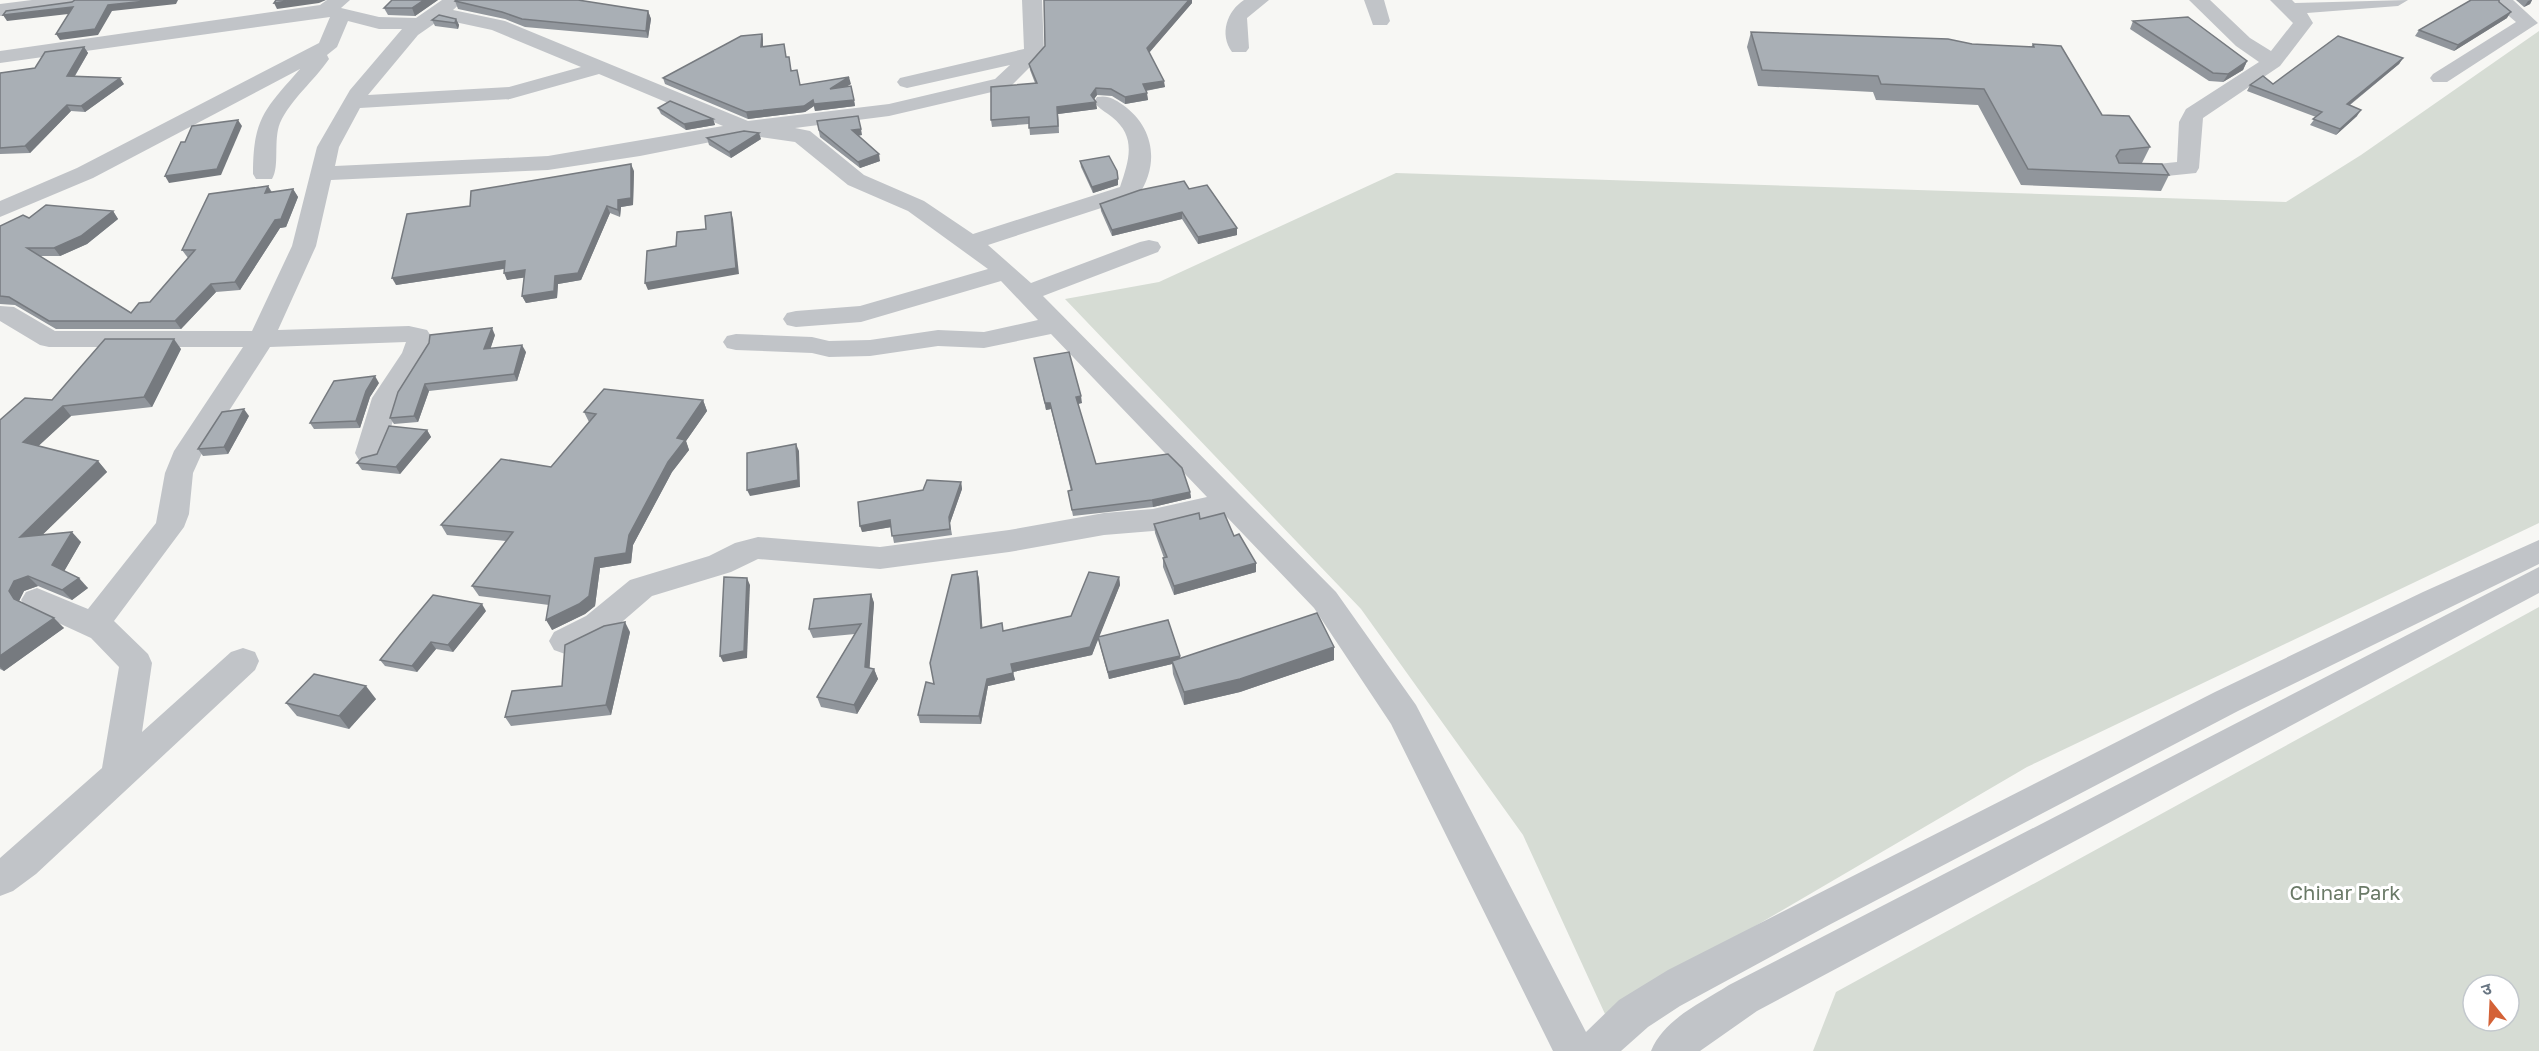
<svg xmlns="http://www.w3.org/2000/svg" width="2539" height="1051" viewBox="0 0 2539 1051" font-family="'Golos Text','Noto Sans Devanagari',sans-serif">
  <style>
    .green { fill: #d6dcd4; fill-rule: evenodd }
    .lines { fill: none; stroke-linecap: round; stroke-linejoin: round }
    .minor { fill: #c1c4c8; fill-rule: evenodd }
    .wall { fill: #91969c }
    .shaded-wall { fill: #767a7f }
    .building { fill: #a9afb5; stroke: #767a7f; stroke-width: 1.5 }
    .labels { text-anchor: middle; stroke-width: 6; stroke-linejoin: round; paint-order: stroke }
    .near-park-label { font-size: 20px; fill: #6a7a67; stroke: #fff }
  </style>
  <rect width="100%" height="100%" fill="#f7f7f4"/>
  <g class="green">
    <path d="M2539 31V523L2027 767 1605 1014 1523 835 1361 609 1065 299 1159 282 1396 173 2286 202 2361 155Z"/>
    <path d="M2539 607V1051H1813L1836 992ZM2473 985H2509V1021H2473Z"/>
  </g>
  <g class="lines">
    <g class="minor">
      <path d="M32 0H85L75 6 0 16V4Z"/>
      <path d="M327 0H350L341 8 379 17 416 18 442 0H464L453 10 505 21 748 121 889 104 995 79 1010 65 907 88 900 86 897 82 900 78 1024 49 1022 0H1042L1044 53 1009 88 889 116 795 128 810 131 864 175 924 201 973 234 1120 187C1129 160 1137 137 1112 117 1106 112 1099 109 1094 102L1097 97C1109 95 1114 99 1123 105 1154 127 1160 164 1138 196L988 245 1031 283 1140 242 1149 240 1158 242 1161 247 1158 252 1043 296 1336 592 1416 705 1586 1032 1619 1000 1668 970 2215 692 2423 592 2539 540V564L2238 711 1829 925 1680 1006 1648 1027 1621 1051H1553L1391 724 1314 608 1224 514 1153 531 1104 535 1009 552 880 569 758 559 731 572 652 596 608 634 576 650 565 654 554 650 549 641 554 632 586 616 630 580 709 556 735 543 758 537 880 547 1009 530 1104 513 1153 509 1207 497 1051 334 984 348 938 346 870 356 829 357 812 353 736 350 727 348 723 342 727 336 736 334 812 337 829 341 870 340 938 330 984 332 1038 320 1001 281 861 322 796 327 787 325 783 319 787 313 796 311 860 306 988 269 908 211 848 185 795 142 746 135 640 156 548 170 331 180 316 246 278 330 409 326 427 330 431 336V348L400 398 383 453 379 460 369 463 359 460 355 453 372 398 402 353 406 342 270 347 202 453 193 473 189 514 184 527 114 621 148 654 152 663 142 732 231 652 243 648 255 652 259 661 255 670 36 874 13 891 0 896V858L102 768 119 667 91 638 26 608 21 600 26 592 37 588 88 609 156 523 165 473 174 451 243 347H49L40 345 0 321V306L14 307 55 331H252L292 246 317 147 350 90 402 29H379L348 21 337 47 327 55 329 59C314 81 291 99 280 123 273 140 280 167 272 179H256L253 174C253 118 265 109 300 69L93 178 0 217V201L77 168 319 43 330 17 0 63V51L320 5ZM441 19 492 30 581 67 509 87 368 95 418 35ZM599 74 723 126 548 156 335 166 339 147 360 108 510 99Z"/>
      <path d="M1244 0H1269L1247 18 1249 48 1246 52H1232C1219 34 1227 11 1244 0Z"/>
      <path d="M1364 0H1384L1390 21 1387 25H1373Z"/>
      <path d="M2189 0H2210L2250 38 2271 51 2293 23 2270 0H2292L2295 3 2408 0 2398 6 2307 13 2313 23 2280 66 2203 118 2199 168 2196 173 2127 180 2119 178 2116 173 2119 168 2177 162 2179 122 2186 109 2259 62 2236 46Z"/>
      <path d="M2496 0H2513L2538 23 2447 82H2433L2430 78 2433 74 2516 22 2497 6Z"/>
      <path d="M2539 567V593L1757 1011 1700 1051H1651C1664 1019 1701 1003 1729 985Z"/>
    </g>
  </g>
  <g class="wall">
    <path d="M438 0 415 16 388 15 384 8Z"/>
    <path d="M1189 0H1192V3L1149 53 1165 87 1146 91 1148 100 1125 104 1112 96 1097 95 1094 99 1097 109 1058 114 1059 133 1030 135 1029 124 992 127 991 120 1035 83 1030 70 1029 64Z"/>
    <path d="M2516 0H2532L2530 4 2524 7Z"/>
    <path d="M455 1 648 11 651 19 648 38 525 27 505 19 458 9Z"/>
    <path d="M2499 2 2507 18 2454 51 2415 36 2419 30Z"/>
    <path d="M456 19 459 25 458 29 435 26 432 20Z"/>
    <path d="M2133 21 2247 61 2243 70 2223 82 2209 81 2130 29Z"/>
    <path d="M1751 32 2031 47 2033 44 2102 115 2150 147 2142 163H2138L2169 175 2161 191 2021 185 1978 105 1876 100 1873 92 1758 86 1747 47Z"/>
    <path d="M762 34 763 40V47L785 50 786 57 792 71 800 85 851 84 845 87 851 86 855 106 815 111 814 106 805 112 748 119 665 84 663 78Z"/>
    <path d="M84 47 88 53 75 76 124 84 85 112 71 111 30 153 0 154V73L35 68Z"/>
    <path d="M2403 58 2399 64 2350 105 2357 116 2336 135 2310 125 2316 117 2247 91 2250 85 2273 84Z"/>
    <path d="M658 108 713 119 715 125 686 130 661 114Z"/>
    <path d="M817 121 862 135 858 136 880 161 860 168 820 137Z"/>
    <path d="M707 138 761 139 731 158 709 145Z"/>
    <path d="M1080 161 1117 171 1118 185 1093 193 1081 167Z"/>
    <path d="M634 171 633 205 621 207 620 217 610 213 581 280 558 284 557 298 526 303 522 296 524 277 507 280 504 269 396 285 470 206Z"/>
    <path d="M268 186 272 192 293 189 298 197 286 227 280 228 240 290 216 292 181 329H56L15 305 0 304V226L29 218 113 211 118 219 87 244 60 256H40L131 313 150 302 188 258 182 250Z"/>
    <path d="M1189 189 1237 235 1198 244 1182 219 1112 236 1101 211 1100 204Z"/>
    <path d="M495 335 490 349 526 352 517 381 429 391 418 422 394 424 390 418 398 392Z"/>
    <path d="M181 349 152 407 71 416 38 446 98 461 107 472 42 535 81 542 64 571 88 588 72 600 38 586 24 591 19 601 64 628 4 671 0 669V420L52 400Z"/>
    <path d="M1034 358 1082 403 1078 404 1096 464 1190 492 1191 498 1153 507 1073 516 1068 491H1071L1051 409 1046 410Z"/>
    <path d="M379 383 370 397 360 428 314 429 310 423Z"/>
    <path d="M703 400 707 411 686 441 689 450 672 472 633 545 631 563 600 568 595 606 585 614 552 630 549 605 479 596 472 586 506 541 447 535 441 525 551 467 589 422 584 412Z"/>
    <path d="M249 416 228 454 203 456 198 449Z"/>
    <path d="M427 430 431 437 400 474 362 470 357 463Z"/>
    <path d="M961 482 962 489 950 523 952 535 894 543 891 527 862 532 923 490Z"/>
    <path d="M1200 519 1234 536 1256 563V572L1174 595 1163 567V558H1164L1155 533 1154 524Z"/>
    <path d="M977 571 979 579 982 628 1003 631 1071 616 1119 577 1120 585 1099 636 1180 658 1334 660 1240 692 1184 705 1173 674 1172 664 1109 679 1098 638 1092 655 1013 672 1015 680 988 686 981 724 920 723 918 715 934 684Z"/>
    <path d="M871 594 874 603 869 668 874 669 878 679 857 714 821 707 817 697 855 634 813 638 809 629Z"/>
    <path d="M486 611 453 652 436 649 417 672 385 666 380 660Z"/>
    <path d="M630 632 611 715 511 726 505 717 562 686Z"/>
    <path d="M376 699 349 729 297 716 286 703Z"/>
  </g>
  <g class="shaded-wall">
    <path d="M155 0H178L176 4 112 11 98 35 60 40 56 34 108 5Z"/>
    <path d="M294 0H326L319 3 277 9 274 3Z"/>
    <path d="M424 0H438L415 16 412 8Z"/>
    <path d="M1189 0H1192V3L1147 55V48Z"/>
    <path d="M2531 0H2532L2530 4 2524 7 2528 1Z"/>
    <path d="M73 7 77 13 7 21 3 15Z"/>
    <path d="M648 11 651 19 648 38 646 31Z"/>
    <path d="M2511 12 2507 18 2454 51 2458 45Z"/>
    <path d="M456 19 459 25 458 29 455 23Z"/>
    <path d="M762 34 763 40V53L761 47Z"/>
    <path d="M84 47 88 53 71 82 67 76Z"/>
    <path d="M2403 58 2399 64 2343 110 2347 104Z"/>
    <path d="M2247 61 2243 70 2223 82 2228 74Z"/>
    <path d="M849 77 851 84 832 95 830 89Z"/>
    <path d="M120 78 124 84 85 112 81 106Z"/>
    <path d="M1164 81 1165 87 1143 91V84Z"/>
    <path d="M1096 88 1097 95 1092 102 1091 95Z"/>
    <path d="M1147 93 1148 100 1125 104V97Z"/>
    <path d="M813 100H854L855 106 815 111 814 106 805 112 748 119 746 112Z"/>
    <path d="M1096 102 1097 109 1058 114 1059 133 1057 107Z"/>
    <path d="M67 105 71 111 30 153 25 146Z"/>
    <path d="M2361 110 2357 116 2336 135 2340 129Z"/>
    <path d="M713 119 715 125 686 130 684 124Z"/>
    <path d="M238 120 242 126 221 175 169 183 165 176Z"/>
    <path d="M861 129 862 135 853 136 852 130Z"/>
    <path d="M759 133 761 139 731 158 729 152Z"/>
    <path d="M879 154 880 161 860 168 858 162Z"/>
    <path d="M631 164 634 171 633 205 621 207 620 217 618 210V200Z"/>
    <path d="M1118 179V185L1093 193 1092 187Z"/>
    <path d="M268 186 272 194 265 193Z"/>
    <path d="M293 189 298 197 286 227 280 228 240 290 235 282Z"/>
    <path d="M607 206 610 213 581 280 558 284 557 298 526 303 522 296 555 276Z"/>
    <path d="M113 211 118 219 87 244 60 256 54 248Z"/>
    <path d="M731 212 733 219 739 274 648 290 645 283Z"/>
    <path d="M1182 212V219L1112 236V230Z"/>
    <path d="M1237 228V235L1198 244V237Z"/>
    <path d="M505 261 509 268 396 285 392 278Z"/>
    <path d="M525 270 529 277 507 280 504 273Z"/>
    <path d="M211 284 216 292 181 329 175 321Z"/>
    <path d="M492 328 495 335 488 356 484 349Z"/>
    <path d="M174 339 181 349 152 407 144 397Z"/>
    <path d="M522 345 526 352 517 381 514 374Z"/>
    <path d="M375 376 379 383 370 397 360 428 356 421 366 391Z"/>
    <path d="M425 384 429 391 418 422 414 416Z"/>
    <path d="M1081 396 1082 403 1077 404 1076 397Z"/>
    <path d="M703 400 707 411 686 441 689 450 672 472 633 545 631 563 600 568 595 606 585 614 552 630 546 620 595 558 629 535 677 438Z"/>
    <path d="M1045 403H1050L1051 409 1046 410Z"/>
    <path d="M63 406 71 416 32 452 23 442Z"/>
    <path d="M244 409 249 416 228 454 224 447Z"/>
    <path d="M427 430 431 437 400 474 396 467Z"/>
    <path d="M796 444 799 451 800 487 750 496 747 490Z"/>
    <path d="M98 461 107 472 30 547 20 537Z"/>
    <path d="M961 482 962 489 950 523 952 535 949 517Z"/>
    <path d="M1190 492 1191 498 1153 507 1152 500Z"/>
    <path d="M890 520 892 527 862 532 860 526Z"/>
    <path d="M72 532 81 542 62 575 52 565Z"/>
    <path d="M1256 563V572L1174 595V586Z"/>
    <path d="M977 571 979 579 983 636 981 628Z"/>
    <path d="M28 576 38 586 24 591 19 601 14 599 9 591 14 581Z"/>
    <path d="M1119 577 1120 585 1092 655 1013 672 1011 664Z"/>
    <path d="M79 578 88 588 72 600 62 590Z"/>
    <path d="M747 578 750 585 747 658 723 662 720 656Z"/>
    <path d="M871 594 874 603 869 677 865 667Z"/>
    <path d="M482 604 486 611 453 652 448 645Z"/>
    <path d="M54 618 64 628 4 671 0 667V656Z"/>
    <path d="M625 622 630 632 611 715 606 705Z"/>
    <path d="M431 642 436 649 417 672 412 666Z"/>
    <path d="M1334 647V660L1240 692 1184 705V692Z"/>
    <path d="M1180 656V663L1172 661V664L1109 679 1108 672Z"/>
    <path d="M874 669 878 679 857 714 854 705Z"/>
    <path d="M1013 673 1015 680 988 686 981 724 979 716 987 679Z"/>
    <path d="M366 686 376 699 349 729 339 716Z"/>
  </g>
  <g class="building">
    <path d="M75 0H155L108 5 95 29 56 34 73 7 3 15 6 11 72 2Z"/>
    <path d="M276 0H294L274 3Z"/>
    <path d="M392 0H424L412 8H384Z"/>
    <path d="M456 0H578L648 11 646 31 522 19 502 12 455 1Z"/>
    <path d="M1044 0H1189L1147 48 1164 81 1143 84 1147 93 1125 97 1111 89 1096 88 1091 95 1096 102 1057 107 1058 126 1029 128V117L991 120V87L1037 83 1029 64 1045 46Z"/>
    <path d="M2471 0H2499V2L2511 12 2458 45 2419 30Z"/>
    <path d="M439 15 456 19 455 23 432 20Z"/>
    <path d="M2188 17 2247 61 2228 74 2213 73 2133 21Z"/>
    <path d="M1751 32 1948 39 1972 44 2034 47 2033 44 2061 46 2102 115 2129 116 2150 147 2120 150 2116 156 2119 163 2162 164 2169 175 2028 169 1984 89 1881 84 1878 76 1762 70Z"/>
    <path d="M762 34 761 47 784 44 786 57H789L791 71 797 70 800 85 849 77 830 89 851 86 854 100 814 104 813 100 804 106 746 112 663 78 741 36Z"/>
    <path d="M2338 36 2403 58 2347 104 2361 110 2340 129 2313 119 2322 112 2250 85 2263 76 2273 84Z"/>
    <path d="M84 47 67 76 120 78 81 106 67 105 25 146 0 148V73L35 68 45 52Z"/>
    <path d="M670 101 713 119 684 124 658 108Z"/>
    <path d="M858 116 861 129 852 130 879 154 858 162 819 130 817 121Z"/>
    <path d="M238 120 217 169 165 176 181 142H185L192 126Z"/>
    <path d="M744 131 759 133 729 152 707 138Z"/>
    <path d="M1109 156 1117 171 1118 179 1092 187 1080 161Z"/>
    <path d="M631 164V198L618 200V210L607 206 578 273 555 276 554 291 522 296 525 270 504 273 505 261 392 278 407 214 470 206 471 191Z"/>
    <path d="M1184 181 1189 189 1207 185 1237 228 1198 237 1182 212 1112 230 1100 204 1140 190Z"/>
    <path d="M268 186 265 193 293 189 281 219 275 220 235 282 211 284 175 321H49L9 297 0 296V226L23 215 29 218 46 205 113 211 81 236 54 248H27L131 313 139 303 150 302 195 250H182L209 194Z"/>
    <path d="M731 212 736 268 645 283 647 251 676 246 677 232 706 229 705 216Z"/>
    <path d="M492 328 484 349 522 345 514 374 425 384 414 416 390 418 398 392 429 343 430 335Z"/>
    <path d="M105 339H174L144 397 63 406 23 442 98 461 20 537 72 532 52 565 79 578 62 590 28 576 14 581 9 591 14 599 54 618 0 656V420L25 398 52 400Z"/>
    <path d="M1069 352 1081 396 1076 397 1096 464 1168 454 1182 468 1190 492 1152 500 1072 510 1068 491 1072 490 1050 403H1045L1034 358Z"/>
    <path d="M375 376 366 391 356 421 310 423 334 381Z"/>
    <path d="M604 389 703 400 677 438 685 440 668 462 629 535 626 553 595 558 589 596 579 604 546 620 550 596 472 586 513 532 441 525 501 459 551 467 596 414 584 412Z"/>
    <path d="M244 409 224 447 198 449 222 412Z"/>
    <path d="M389 426 427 430 396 467 357 463 362 458 377 454Z"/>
    <path d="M796 444 798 480 747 490V453Z"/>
    <path d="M927 480 961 482 949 517 950 529 892 536 890 520 860 526 858 502 923 490Z"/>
    <path d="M1199 513 1200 519 1224 513 1234 536 1239 534 1256 563 1174 586 1163 558 1167 557 1154 524Z"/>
    <path d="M977 571 981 628 1002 623 1003 631 1071 616 1089 572 1119 577 1090 647 1011 664 1013 673 987 679 979 716 918 715 926 682 934 684 930 663 952 575Z"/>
    <path d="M724 577 747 578 744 651 720 656Z"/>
    <path d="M871 594 865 667 874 669 854 705 817 697 861 624 809 629 814 599Z"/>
    <path d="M433 595 482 604 448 645 431 642 412 666 380 660 399 636Z"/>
    <path d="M1317 613 1334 647 1240 679 1184 692 1172 661Z"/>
    <path d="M1168 620 1180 656 1108 672 1098 637Z"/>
    <path d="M625 622 606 705 505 717 512 691 562 686 565 645 604 626Z"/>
    <path d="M314 674 366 686 339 716 286 703Z"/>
  </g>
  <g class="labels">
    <g class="near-park-label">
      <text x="2345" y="900">Chinar Park</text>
    </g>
  </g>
  <g transform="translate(2491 1003) rotate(342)"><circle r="28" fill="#ffffff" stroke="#c3c8cd" stroke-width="1.5"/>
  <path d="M0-4.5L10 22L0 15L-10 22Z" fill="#d46237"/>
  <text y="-9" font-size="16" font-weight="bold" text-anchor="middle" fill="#697683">उ</text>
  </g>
</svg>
